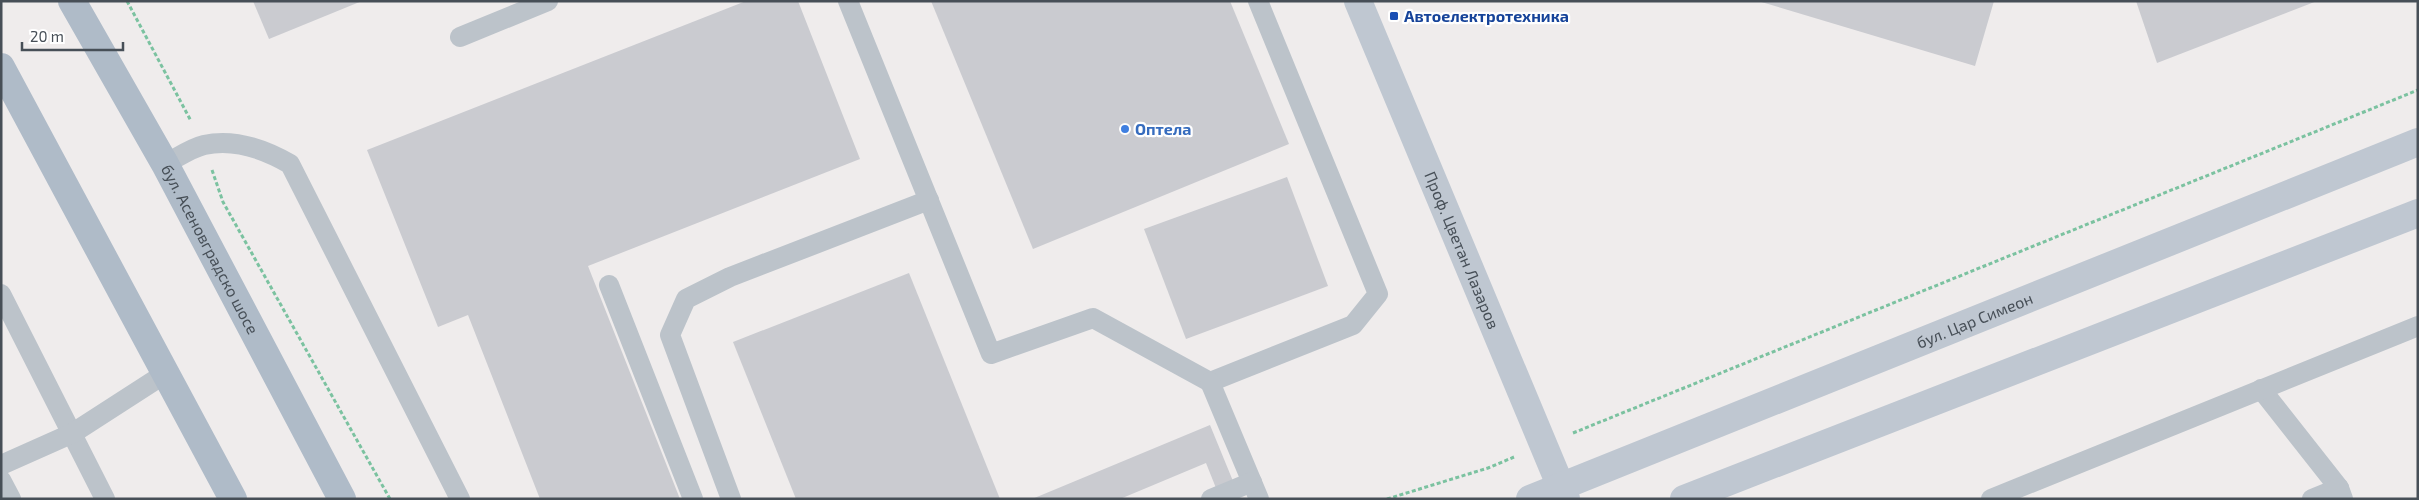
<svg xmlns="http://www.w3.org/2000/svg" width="2419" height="500" viewBox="0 0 2419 500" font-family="'Exo 2',sans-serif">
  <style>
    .building { fill: #cacbd0 }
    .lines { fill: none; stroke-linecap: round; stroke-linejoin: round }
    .path { stroke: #7bc2a0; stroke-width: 3; stroke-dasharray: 4 2.5; stroke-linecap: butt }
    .lane { stroke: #bcc3ca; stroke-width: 20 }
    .secondary { stroke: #bfc7d1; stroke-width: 28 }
    .primary { stroke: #afbbc8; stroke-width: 28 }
    .transit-dot { fill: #1a4fb4; stroke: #fff; stroke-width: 2 }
    .shop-dot { fill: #3f7fe0; stroke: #fff; stroke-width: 2 }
    .labels { text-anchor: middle; stroke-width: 4.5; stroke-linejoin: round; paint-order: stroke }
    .transit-label { font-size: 16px; font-weight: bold; fill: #164399; stroke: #fff; text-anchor: start }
    .shop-label { font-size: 16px; font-weight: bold; fill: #366cbe; stroke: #fff; text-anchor: start }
    .street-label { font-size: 16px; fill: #474f57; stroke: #fff }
  </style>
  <rect width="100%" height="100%" fill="#efecec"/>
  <g class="building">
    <path d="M253 1H362L269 39Z"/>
    <path d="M746 1H798L860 159 588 266 680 499H540L468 315 438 327 367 150Z"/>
    <path d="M931 1H1230L1289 144 1033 249Z"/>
    <path d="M1758 1H1994L1975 66Z"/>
    <path d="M2136 1H2317L2157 63Z"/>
    <path d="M1287 177 1328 286 1186 339 1144 229Z"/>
    <path d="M909 273 1000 499H796L733 342Z"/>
    <path d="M1210 425 1235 486 1218 493 1206 463 1120 499H1032Z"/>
  </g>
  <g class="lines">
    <g class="path">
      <path d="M127 1 191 121"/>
      <path d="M212 170 223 202 390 499"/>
      <path d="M1573 433 2418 90"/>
      <path d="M1387 499 1488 468 1514 457"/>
    </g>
    <g class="lane">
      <path d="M848 1 991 354 1093 318 1210 382 1353 325 1378 294 1258 1"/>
      <path d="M460 37 548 1"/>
      <path d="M165 164C177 158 191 148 204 145 235 138 264 149 290 164L460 499"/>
      <path d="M609 285 693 499"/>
      <path d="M1 294 105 499"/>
      <path d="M1210 382 1259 499"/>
      <path d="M2261 389 2339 488"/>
      <path d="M1 465 73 433 166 373"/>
      <path d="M1 480 11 499"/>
      <path d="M731 499 670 335 686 299 730 277 929 200"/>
      <path d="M1211 499 1252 482"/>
      <path d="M1991 499 2418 326"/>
      <path d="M2312 499 2339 488 2343 499"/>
    </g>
    <g class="secondary">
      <path id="s1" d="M1358 1 1566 499"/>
      <path id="s2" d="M1530 499 2418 142"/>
      <path d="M1684 499 2418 213"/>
    </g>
    <g class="primary">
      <path id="s3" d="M72 1 165 164 342 499"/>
      <path d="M1 67 233 499"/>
    </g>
  </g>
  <rect class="transit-dot" x="1389" y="11" width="10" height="10" rx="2.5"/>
  <circle class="shop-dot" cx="1125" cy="129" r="5"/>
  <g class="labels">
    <g class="transit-label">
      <text x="1404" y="22">Автоелектротехника</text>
    </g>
    <g class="shop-label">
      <text x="1135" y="135">Оптела</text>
    </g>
    <g class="street-label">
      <text dy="6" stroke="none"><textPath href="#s3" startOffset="284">бул. Асеновградско шосе</textPath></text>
      <text dy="6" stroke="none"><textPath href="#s1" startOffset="270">Проф. Цветан Лазаров</textPath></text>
      <text dy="6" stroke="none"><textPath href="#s2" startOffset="479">бул. Цар Симеон</textPath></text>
    </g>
  </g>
  <rect width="2419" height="500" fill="none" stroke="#474f57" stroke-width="5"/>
  <path d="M22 42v8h101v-8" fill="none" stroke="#474f57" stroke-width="2.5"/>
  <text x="30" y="42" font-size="15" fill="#474f57" stroke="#ffffff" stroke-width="4" paint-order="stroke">20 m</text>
</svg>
